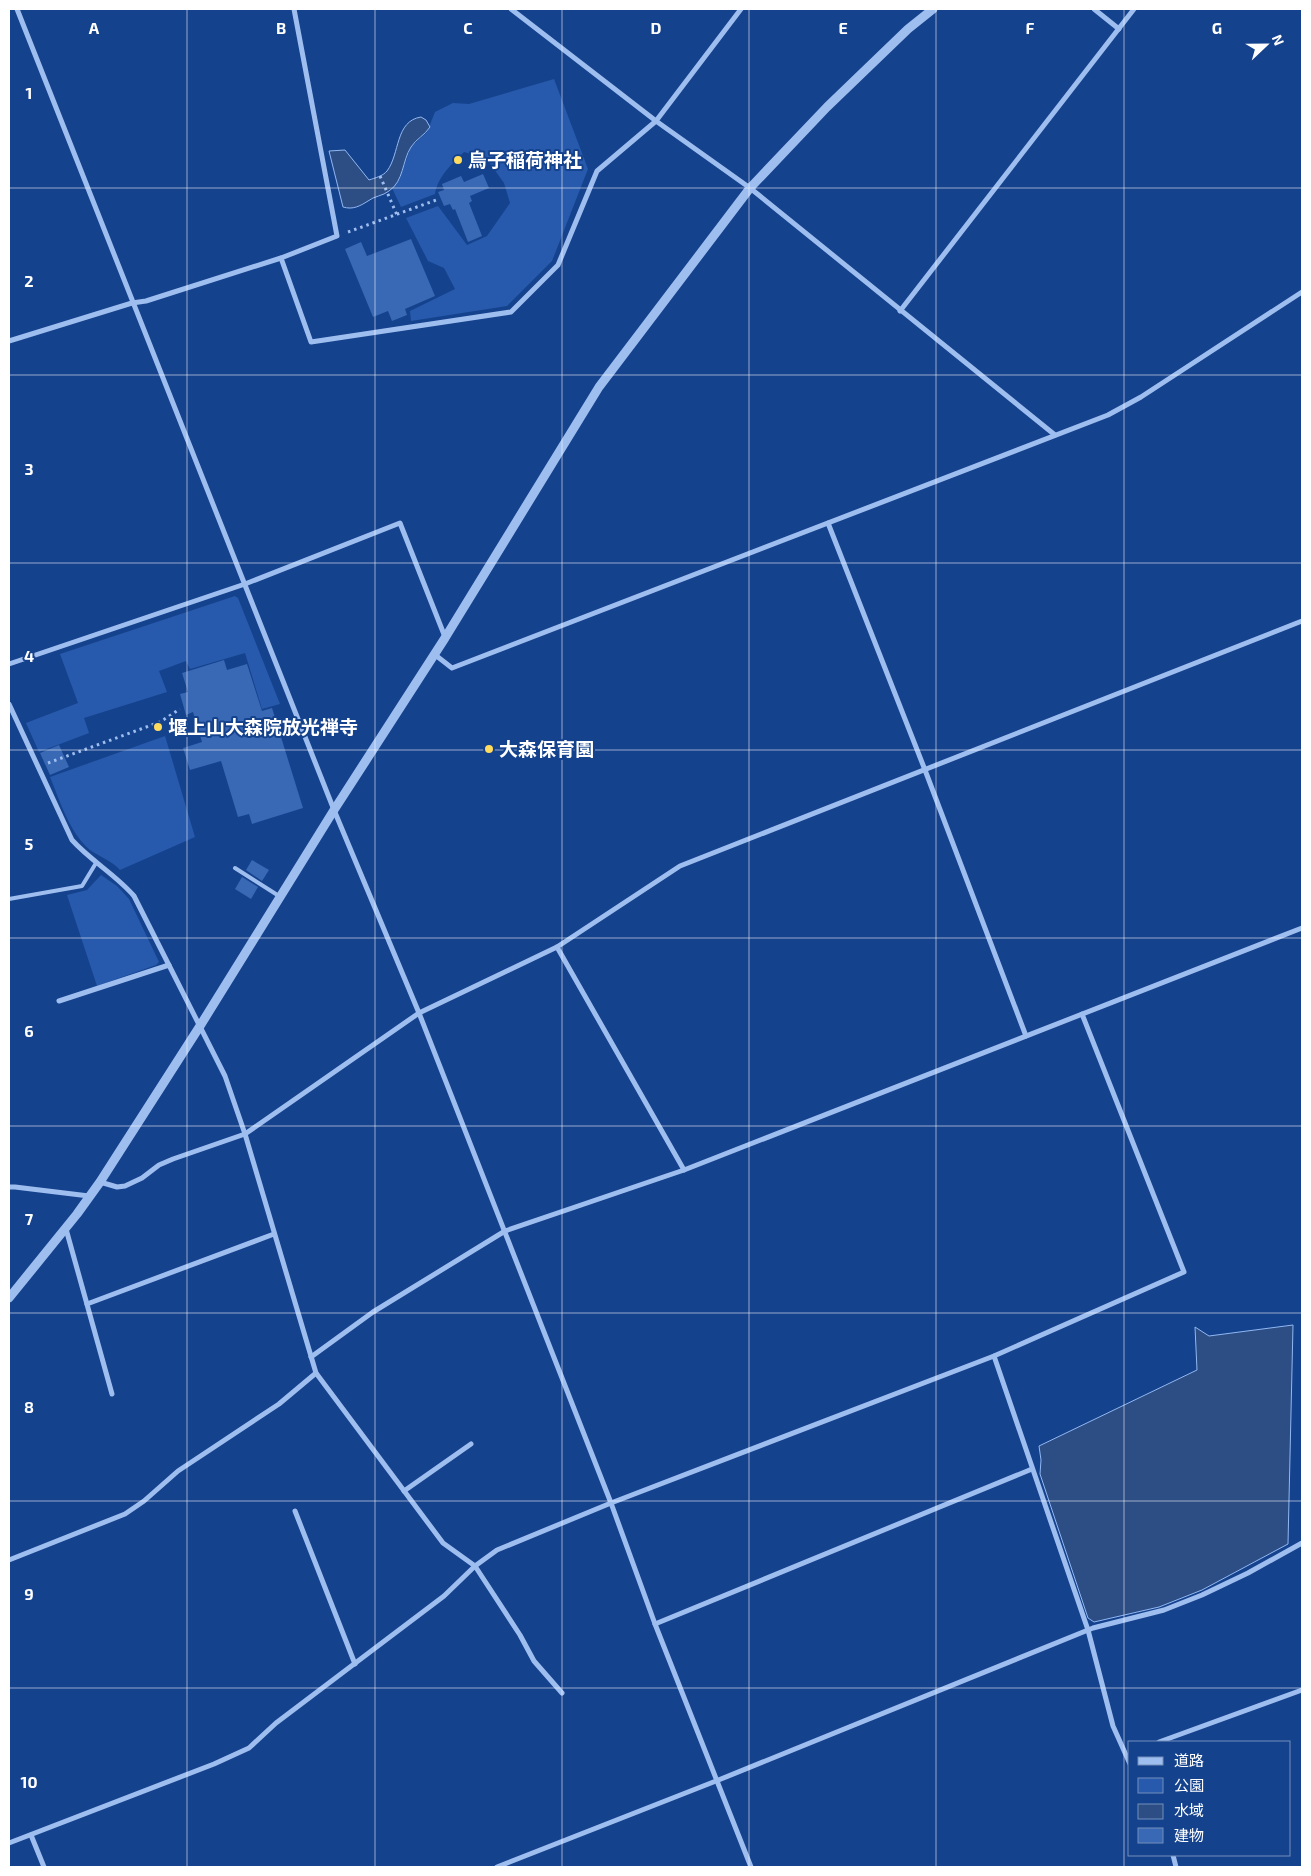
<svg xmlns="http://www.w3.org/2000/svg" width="1311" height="1876" viewBox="0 0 1311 1876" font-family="'Exo 2','Noto Sans JP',sans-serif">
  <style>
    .green { fill: #275aac }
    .water { fill: #2d4e85; stroke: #91b8f3 }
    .building { fill: #3968b4 }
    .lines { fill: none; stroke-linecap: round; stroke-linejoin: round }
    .path { stroke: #9fbef0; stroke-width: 3; stroke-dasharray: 2.5 4; stroke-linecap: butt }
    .service { stroke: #9fbef0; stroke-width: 4 }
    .minor { stroke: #9fbef0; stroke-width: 5 }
    .tertiary { stroke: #9fbef0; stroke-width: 9 }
    .grid { fill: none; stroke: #fff; stroke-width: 1; stroke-opacity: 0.55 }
    .poi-dot { fill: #ffdb5e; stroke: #15428d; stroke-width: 2 }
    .labels { text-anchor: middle; stroke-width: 4; stroke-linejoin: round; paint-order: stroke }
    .poi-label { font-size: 19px; font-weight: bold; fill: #fff; stroke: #15428d; text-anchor: start }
    .grid-label { font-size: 16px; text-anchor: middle; font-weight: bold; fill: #fff; stroke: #15428d; stroke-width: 4; stroke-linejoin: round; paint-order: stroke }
  </style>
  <rect width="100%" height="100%" fill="#15428d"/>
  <g class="green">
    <path d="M554 79 588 169 552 261 507 306 411 321 410 311 455 289 444 268 428 261 406 218 438 206 467 245 487 236 510 203 504 183 486 158 464 152C452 164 438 176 435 194L401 207 392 188 399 180 411 147 427 132 435 112 453 103 469 104Z"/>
    <path d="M235 596 238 598 280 704 262 709 245 653 190 669 186 661 159 671 167 692 84 718 89 733 39 752 26 723 78 703 60 654Z"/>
    <path d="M165 736 195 837 120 870C112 861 100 857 90 850 69 832 60 801 50 777Z"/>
    <path d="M101 875 117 886 129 899 159 962 156 965 97 986 67 895 87 890Z"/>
  </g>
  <g class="water">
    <path d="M421 117 426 120 430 127C425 135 416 139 411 147 402 161 404 181 389 191 383 196 374 196 368 201 360 206 353 210 343 207L329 151 345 150 369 180C375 178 383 176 387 171 400 154 395 121 421 117Z"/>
    <path d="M1293 1325 1288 1544 1202 1590 1159 1607 1094 1622 1088 1618 1040 1474 1041 1460 1039 1446 1197 1370 1195 1327 1209 1336Z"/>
  </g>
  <g class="building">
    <path d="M483 174 489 188 470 196 472 201 469 203 482 236 468 242 455 209 453 210 450 204 444 206 438 192 444 190 442 184 461 176 464 182Z"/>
    <path d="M411 239 435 296 405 309 407 315 392 321 388 311 373 317 345 249 361 242 367 256Z"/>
    <path d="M224 660 227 670 247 664 262 711 272 708 303 808 252 824 249 814 238 817 221 761 190 770 183 748 202 742 193 712 186 715 180 694 188 692 182 673Z"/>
    <path d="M59 745 69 767 50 775 40 753Z"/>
    <path d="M252 860 269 870 262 881 246 870Z"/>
    <path d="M242 877 258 887 251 899 235 889Z"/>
  </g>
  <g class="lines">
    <g class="path">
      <path d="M380 176 397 215"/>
      <path d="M348 232 439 199"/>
      <path d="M48 763 160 722 180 709"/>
    </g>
    <g class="service">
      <path d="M235 868 279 896"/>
      <path d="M9 899 82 886 96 863"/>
    </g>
    <g class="minor">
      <path d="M17 9 334 810 419 1013 611 1503 655 1624 751 1867"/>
      <path d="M511 9 656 121 750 188 1055 435"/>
      <path d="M1094 9 1119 29"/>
      <path d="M281 258 311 342 511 312 558 265 597 171 656 121 741 9"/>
      <path d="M900 311 1134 9"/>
      <path d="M9 341 132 303 146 301 281 258 337 236 294 9"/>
      <path d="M828 523 925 770 1026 1036"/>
      <path d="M434 654 452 668 1108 415 1141 397 1302 292"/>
      <path d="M9 664 245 584 400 523 445 637"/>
      <path d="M9 704 72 840C91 861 116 875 134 896L225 1076 245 1134 316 1373 443 1543 475 1566 520 1635 534 1661 562 1693"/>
      <path d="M557 947 684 1170"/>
      <path d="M59 1001 169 965"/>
      <path d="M100 1182 117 1187 125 1186 142 1178 159 1165 173 1159 245 1134 419 1013 557 947 680 866 1302 621"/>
      <path d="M9 1187H15L89 1196"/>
      <path d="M66 1229 112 1394"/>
      <path d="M87 1304 274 1234"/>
      <path d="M994 1356 1088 1630 1113 1726 1130 1764"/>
      <path d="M311 1357 373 1312 505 1231 684 1170 1302 928"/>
      <path d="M404 1491 471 1444"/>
      <path d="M295 1511 355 1664"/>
      <path d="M9 1560 125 1514 144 1501 178 1471 279 1404 316 1373"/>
      <path d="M655 1624 1032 1469"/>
      <path d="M1159 1742 1302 1690"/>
      <path d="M31 1835 44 1867"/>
      <path d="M9 1843 214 1764 249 1748 276 1723 444 1596 475 1566 497 1550 611 1503 994 1356 1184 1272 1082 1014"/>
      <path d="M1173 1855 1176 1867"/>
      <path d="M497 1867 716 1781 1093 1628 1164 1610 1202 1595 1248 1573 1302 1543"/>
    </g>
    <path class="tertiary" d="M9 1298 77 1214 100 1182 200 1026 334 810 445 638 599 387 750 188 827 107 908 29 933 9"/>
  </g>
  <path class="grid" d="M187 9V1867M375 9V1867M562 9V1867M749 9V1867M936 9V1867M1124 9V1867M9 188H1302M9 375H1302M9 563H1302M9 750H1302M9 938H1302M9 1126H1302M9 1313H1302M9 1501H1302M9 1688H1302"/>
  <g class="poi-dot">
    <circle cx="458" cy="160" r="5"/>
    <circle cx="158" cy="727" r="5"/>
    <circle cx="489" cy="749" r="5"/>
  </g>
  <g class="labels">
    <g class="poi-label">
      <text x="468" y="167">烏子稲荷神社</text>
      <text x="168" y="734">堰上山大森院放光禅寺</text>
      <text x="499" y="756">大森保育園</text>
    </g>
  </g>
  <g class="grid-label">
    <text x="94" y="34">A</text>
    <text x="281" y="34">B</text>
    <text x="468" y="34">C</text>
    <text x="656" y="34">D</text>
    <text x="843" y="34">E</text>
    <text x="1030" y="34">F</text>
    <text x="1217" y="34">G</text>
    <text x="29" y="99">1</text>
    <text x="29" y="287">2</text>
    <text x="29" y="475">3</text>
    <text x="29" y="662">4</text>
    <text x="29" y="850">5</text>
    <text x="29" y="1037">6</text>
    <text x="29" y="1225">7</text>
    <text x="29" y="1413">8</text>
    <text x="29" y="1600">9</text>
    <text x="29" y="1788">10</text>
  </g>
  <rect width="1311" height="1876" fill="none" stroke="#ffffff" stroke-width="20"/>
  <rect x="1128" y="1741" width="162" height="115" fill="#15428d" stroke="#738ebb"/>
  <rect x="1138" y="1757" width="25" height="8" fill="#9fbef0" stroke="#738ebb"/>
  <text x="1174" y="1766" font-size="15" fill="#ffffff">道路</text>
  <rect x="1138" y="1778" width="25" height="15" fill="#275aac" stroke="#738ebb"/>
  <text x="1174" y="1791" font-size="15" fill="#ffffff">公園</text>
  <rect x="1138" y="1804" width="25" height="15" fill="#2d4e85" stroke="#738ebb"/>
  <text x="1174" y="1816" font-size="15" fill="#ffffff">水域</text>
  <rect x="1138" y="1828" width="25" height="15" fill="#3968b4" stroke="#738ebb"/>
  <text x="1174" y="1841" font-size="15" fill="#ffffff">建物</text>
  <g transform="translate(1266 45) rotate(68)" stroke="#15428d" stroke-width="4" paint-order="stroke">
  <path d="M0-4L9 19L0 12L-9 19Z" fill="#ffffff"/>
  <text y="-8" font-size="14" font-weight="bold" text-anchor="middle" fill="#ffffff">N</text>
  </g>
</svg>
